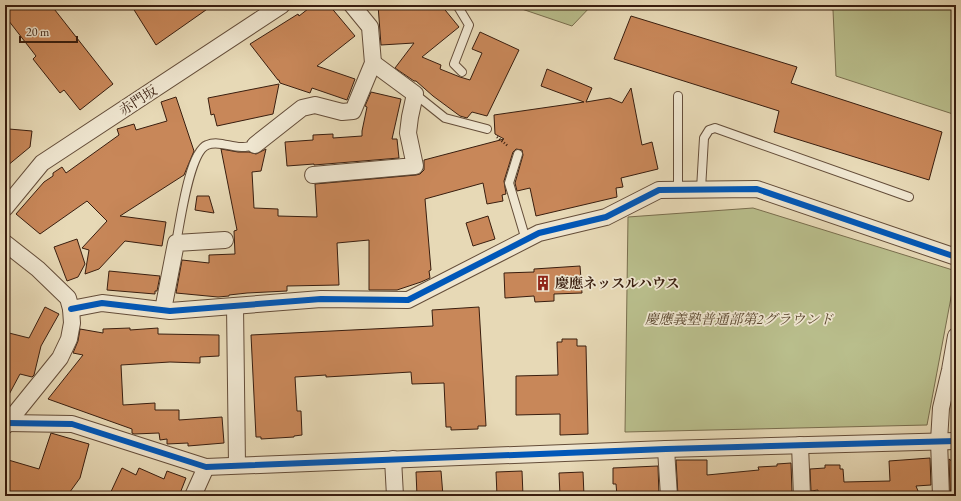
<svg xmlns="http://www.w3.org/2000/svg" width="961" height="501" viewBox="0 0 961 501" font-family="'EB Garamond','Noto Serif JP',serif">
  <style>
    .green { fill: #b9be8c; stroke: #796e4e }
    .building { fill: #c88759; stroke: #391e0f }
    .lines { fill: none; stroke-linecap: round; stroke-linejoin: round }
    .lane-casing { stroke: #644d39; stroke-width: 10 }
    .street-casing { stroke: #644d39; stroke-width: 18 }
    .path { stroke: #391e0f; stroke-width: 2.5; stroke-dasharray: 1 2; stroke-linecap: butt }
    .lane { stroke: #efe6d0; stroke-width: 8 }
    .street { stroke: #efe6d0; stroke-width: 16 }
    .cycleway-casing { stroke: #efe6d0; stroke-width: 8 }
    .cycleway { stroke: #0057b8; stroke-width: 6 }
    .labels { text-anchor: middle; stroke-width: 3.5; stroke-linejoin: round; paint-order: stroke }
    .street-label { font-size: 14px; fill: #391e0f; stroke: #efe6d0 }
    .poi-label { font-size: 14px; font-weight: bold; fill: #391e0f; stroke: #efe6d0; text-anchor: start }
    .park-label { font-size: 14px; font-style: italic; fill: #59462e; stroke: #efe6d0 }
  </style>
  <rect width="100%" height="100%" fill="#e7d9b6"/>
  <filter id="stains"><feTurbulence type="fractalNoise" baseFrequency=".005" numOctaves="4"/><feColorMatrix values="0 0 0 0 .2 0 0 0 0 .09 0 0 0 0 .02 0 0 0 .5 -.17"/></filter>
  <radialGradient id="worn" r=".72"><stop offset=".6" stop-color="#630" stop-opacity="0"/><stop offset="1" stop-color="#630" stop-opacity=".3"/></radialGradient>
  <g class="green">
    <path d="M510 5H592L572 26Z"/>
    <path d="M810 5H956V115L836 76 833 10Z"/>
    <path d="M753 208 956 271 927 425 625 432 628 217Z"/>
  </g>
  <g class="building">
    <path d="M5 5H51L113 84 80 110 64 90 60 93 33 59 36 56 5 16Z"/>
    <path d="M131 5H213L156 45Z"/>
    <path d="M313 5H329L355 36 317 66 355 79 347 100 312 88 310 93 280 83 279 80H278L250 44 298 14 299 16Z"/>
    <path d="M378 5H441L459 27 422 57 441 65 440 69 460 77 470 80 482 53 472 49 480 32 519 50 487 116 472 112 467 118 460 116 433 96 416 81H414L395 68 414 43 381 45Z"/>
    <path d="M631 16 797 67 791 83 942 132 929 180 774 132 779 111 614 59Z"/>
    <path d="M547 69 592 88 586 102 610 98 622 103 631 88 642 145 652 142 658 169 621 178 623 187 616 188 617 197 536 216 530 188 517 191 515 183 523 155 522 150 516 149 513 152 504 181 506 194 502 195 503 201 487 204 483 183 425 199 431 270 429 271 430 278 421 282 397 290H369V240L337 243 339 285 287 286V291L247 293 229 295V296L218 297 176 293 182 260 209 263V255L235 254 234 231 237 230 221 149 238 152H249L256 154 266 149 261 171 252 172 254 208 278 209V216L317 217 315 184 416 175 420 174 424 170V160L504 139 495 134 494 115 584 102 541 86Z"/>
    <path d="M279 84 273 114 217 126 214 114 211 115 208 98Z"/>
    <path d="M371 92 401 99 392 139H397L399 158 314 165V164L287 166 285 142 313 140V135L333 134V138L362 136V131L367 107 365 106Z"/>
    <path d="M176 97 194 151 184 175 120 216 166 222 162 246 125 241 99 269 85 274 89 250 82 248 107 221 87 201 40 234 16 214 44 182 53 176V173L62 167 66 173 119 135 117 129 134 124 136 130 167 121 161 102Z"/>
    <path d="M9 129 32 131 30 147 7 166Z"/>
    <path d="M197 196H209L214 213 195 210Z"/>
    <path d="M488 216 495 239 473 246 466 223Z"/>
    <path d="M77 239 85 264 78 277 67 281 54 247Z"/>
    <path d="M580 266 582 293 554 294V301L535 302 534 296 505 298 504 273 534 272V269Z"/>
    <path d="M109 271 160 276 157 291H155V294L107 290Z"/>
    <path d="M45 307 59 314 41 346 34 375 32 377 20 374 5 402V332L29 338Z"/>
    <path d="M479 307 486 426H478V429L451 430V427H446L444 383 412 384 411 372 326 377V375L295 377 297 411H301L302 435 294 436V437L261 439V437H256L251 335 433 326 432 310Z"/>
    <path d="M130 328V330L158 328V334L219 335V356L200 357V363L170 362 121 365 123 405 155 403V410H179V420L222 417 224 443 188 446V443L167 444V439L160 440 159 433 134 434 132 433V429L48 399 83 355 73 353 78 341 80 329 103 333V329Z"/>
    <path d="M562 339H577V346H586L588 434 560 435V414L516 415V376L558 375 557 342H562Z"/>
    <path d="M51 433 89 444 80 478 67 496H5V459L39 469Z"/>
    <path d="M930 458 931 485 916 486 920 496H818V490L811 491 810 469 825 468V465H840V469H843L844 482 890 481 889 461Z"/>
    <path d="M949 459 956 464V494L950 490Z"/>
    <path d="M676 460H707V475L759 470 758 467 777 466V464L791 463 792 492 775 493V496H678Z"/>
    <path d="M658 466 659 496H617L616 484H613V468Z"/>
    <path d="M122 468 136 475 139 468 164 479 167 471 186 478 179 496H109Z"/>
    <path d="M441 471 443 496H417L416 472Z"/>
    <path d="M522 471 523 496H497L496 472Z"/>
    <path d="M583 472 584 496H560L559 473Z"/>
  </g>
  <g class="lines">
    <defs>
      <g id="lane">
        <path d="M457 5 469 25 454 64 462 72"/>
        <path d="M415 94 445 118 487 129"/>
        <path d="M678 96V190"/>
        <path d="M518 154 509 183 526 240"/>
        <path d="M701 189 704 138 709 130 715 128 909 197"/>
        <path d="M176 243C180 224 189 152 207 145 219 140 231 148 243 147 247 147 251 146 255 145"/>
      </g>
      <g id="street">
        <path d="M255 145 302 108 315 105 342 112 353 111 373 63 370 27 352 5"/>
        <path d="M313 175 415 166 408 133 410 117 415 94 373 63"/>
        <path d="M5 208 42 163 282 5"/>
        <path d="M5 243 38 269 68 298 71 309 72 323 69 339 60 358 5 426"/>
        <path d="M235 306 237 465"/>
        <path d="M71 309 102 303 170 311 321 299 408 300 539 233 606 217 659 190 757 189 956 257"/>
        <path d="M163 310 176 243 225 240"/>
        <path d="M7 423 72 424 206 467 666 449 956 441"/>
        <path d="M800 445 802 496"/>
        <path d="M666 449 669 496"/>
        <path d="M393 459 395 496"/>
        <path d="M193 496 206 467"/>
        <path d="M941 496 939 441 941 408 950 370 956 336"/>
      </g>
    </defs>
    <use href="#lane" class="lane-casing"/>
    <use href="#street" class="street-casing"/>
    <path class="path" d="M497 137 508 146"/>
    <use href="#lane" class="lane"/>
    <use href="#street" class="street"/>
    <defs>
      <g id="cycleway">
        <path d="M71 309 102 303 170 311 321 299 408 300 539 233 606 217 659 190 757 189 956 257"/>
        <path d="M7 423 72 424 206 467 666 449 956 441"/>
      </g>
    </defs>
    <use href="#cycleway" class="cycleway-casing"/>
    <use href="#cycleway" class="cycleway"/>
  </g>
  <defs>
    <symbol id="building-bare" viewBox="-9 -9 18 18"><path d="M-4-6H4V6H1V3H-1V6H-4ZM-2.5-4.3h1.7v1.8h-1.7ZM.8-4.3h1.7v1.8H.8ZM-2.5-1h1.7V.8h-1.7ZM.8-1h1.7V.8H.8Z" fill="#8f2418" stroke="#efe6d0" stroke-width="2.5" paint-order="stroke"/></symbol>
  </defs>
  <g fill-rule="evenodd">
    <use href="#building-bare" x="532" y="272" width="22" height="22"/>
  </g>
  <g class="labels">
    <g class="street-label">
      <text transform="translate(138 100) rotate(-33)" y="5">赤門坂</text>
    </g>
    <g class="poi-label">
      <text x="555" y="288">慶應ネッスルハウス</text>
    </g>
    <g class="park-label">
      <text x="739" y="324">慶應義塾普通部第2グラウンド</text>
    </g>
  </g>
  <rect width="961" height="501" fill="none" stroke="#e7d9b6" stroke-width="20"/>
  <rect x="6" y="6" width="949" height="489" fill="none" stroke="#391e0f" stroke-width="2"/>
  <rect x="10" y="10" width="941" height="481" fill="none" stroke="#391e0f"/>
  <path d="M20 36v6h57v-6" fill="none" stroke="#391e0f" stroke-width="2"/>
  <text x="26" y="36" font-size="12" fill="#391e0f" stroke="#efe6d0" stroke-width="3" paint-order="stroke">20 m</text>
  <rect width="100%" height="100%" filter="url(#stains)"/>
  <rect width="100%" height="100%" fill="url(#worn)"/>
</svg>
